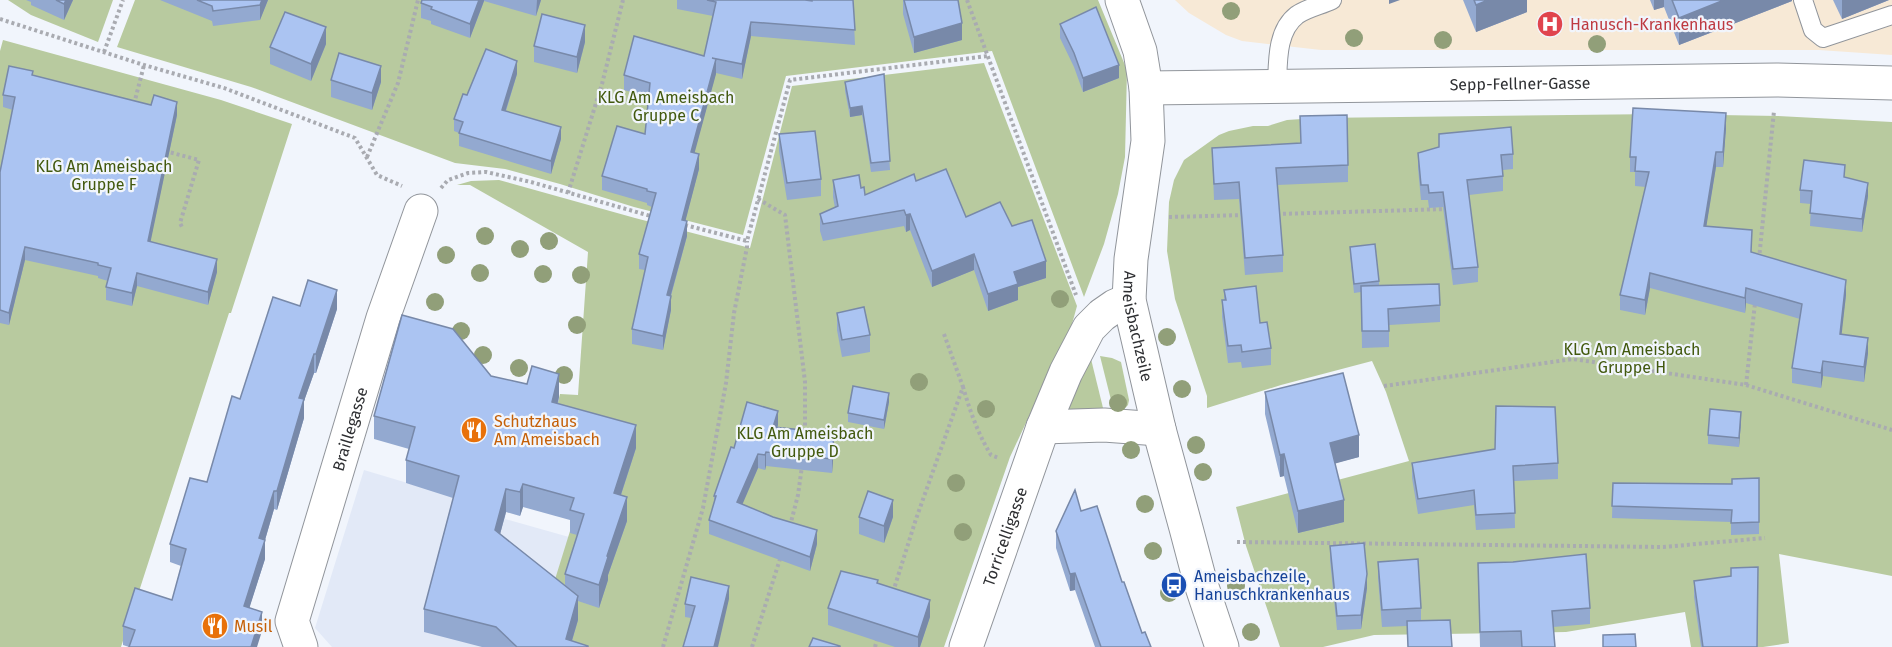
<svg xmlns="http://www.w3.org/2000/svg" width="1892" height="647" viewBox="0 0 1892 647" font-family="'Fira Sans',sans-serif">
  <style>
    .built { fill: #e2e9f7 }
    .medical { fill: #f7e9d6 }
    .green { fill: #b8ca9f }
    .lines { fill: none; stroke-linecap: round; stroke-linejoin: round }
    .lane-casing { stroke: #91959b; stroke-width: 20 }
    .street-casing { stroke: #91959b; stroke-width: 35 }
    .secondary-casing { stroke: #91959b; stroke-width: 35 }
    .path { stroke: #a9abb1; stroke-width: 4; stroke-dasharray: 3 3; stroke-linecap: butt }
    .lane { stroke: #fff; stroke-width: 18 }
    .street { stroke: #fff; stroke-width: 33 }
    .secondary { stroke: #fff; stroke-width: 33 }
    .tree { fill: #919f79 }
    .wall { fill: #93a9d0; fill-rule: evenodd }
    .shaded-wall { fill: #7889a9 }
    .building { fill: #abc4f2; stroke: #7889a9; stroke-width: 1.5 }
    .labels { text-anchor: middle; stroke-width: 4.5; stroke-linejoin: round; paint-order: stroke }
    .health-label { font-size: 16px; fill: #be3a42; stroke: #f1f5fc; text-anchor: start }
    .street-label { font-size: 16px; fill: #2e2f32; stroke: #f1f5fc }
    .park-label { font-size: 16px; fill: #42590e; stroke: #f1f5fc }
    .food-label { font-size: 16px; fill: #c56008; stroke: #f1f5fc; text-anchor: start }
    .transit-label { font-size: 16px; fill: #164399; stroke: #f1f5fc; text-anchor: start }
  </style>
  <rect width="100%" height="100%" fill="#f1f5fc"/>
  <path class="built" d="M364 470 471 502V505L506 514 505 519 569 537 534 647H332L315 628Z"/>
  <path class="medical" d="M1175 0H1892V55L1819 50H1321L1242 41 1226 35 1189 13Z"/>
  <g class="green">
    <path d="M8 0H113L98 42 31 15Z"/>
    <path d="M135 0H1098L1127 70 1125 157 1118 194 1104 244 1084 297 992 51 786 76 743 235 634 207 560 184 505 169 455 163 251 87 117 47Z"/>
    <path d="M3 40 221 100 292 124 231 313H229L121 647H0V51Z"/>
    <path d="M984 63 1077 306 1072 324 1010 457 944 647H534L602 428 556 410 560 394 578 395 588 252 470 185H457L471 181 499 180 635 218 750 248 792 86Z"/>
    <path d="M1660 114 1778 116 1892 122V576L1779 554 1789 643 1763 647H1691L1685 612 1566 632 1374 635 1323 647H1280L1246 546 1236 507 1409 461 1386 392 1372 361 1281 385 1207 408V396L1175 299 1167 251 1169 202 1174 180 1184 160 1219 135 1229 131 1253 126H1268L1287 120 1317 118Z"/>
    <path d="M1100 356 1112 358 1121 362 1129 400 1128 405 1121 412H1114Z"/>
    <path d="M1091 359 1104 412 1069 410 1066 403 1084 366Z"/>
  </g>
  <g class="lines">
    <defs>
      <g id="lane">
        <path d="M1803 0 1813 30 1823 38 1892 15"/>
        <path d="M1277 86C1278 63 1276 31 1297 15 1307 8 1322 5 1332 0"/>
      </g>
      <g id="street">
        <path id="s1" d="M1146 88 1777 80 1892 83"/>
        <path id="s2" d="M301 647 292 621 383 318 421 211"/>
      </g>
      <g id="secondary">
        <path id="s3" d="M1122 0 1140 51 1146 88 1148 141 1131 259 1129 300 1159 429 1186 528 1200 581 1222 647"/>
        <path d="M1043 427 1104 425 1159 429"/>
        <path id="s4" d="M966 647 1043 427 1066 372 1089 328 1102 315 1115 306 1129 300"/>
      </g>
    </defs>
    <use href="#lane" class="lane-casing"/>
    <use href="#street" class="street-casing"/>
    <use href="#secondary" class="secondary-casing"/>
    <g class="path">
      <path d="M967 0 1076 295"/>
      <path d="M0 19 144 65 224 88 355 138 377 175 402 186"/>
      <path d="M104 52 123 0"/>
      <path d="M134 104 144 65"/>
      <path d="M165 151 199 160 180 223 183 229"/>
      <path d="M367 157 398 83 418 0"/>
      <path d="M441 188 448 180 468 173 486 172 531 182 654 217"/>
      <path d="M568 193 602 84 623 0"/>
      <path d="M758 199 785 215 805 382V434"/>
      <path d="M1277 214 1447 209"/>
      <path d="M1169 217 1246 215"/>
      <path d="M685 225 747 241 790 80 988 56"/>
      <path d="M1759 259 1774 111"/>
      <path d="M944 334 963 387"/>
      <path d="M1746 385 1755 303"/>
      <path d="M1384 386 1573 359 1746 385 1892 430"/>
      <path d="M790 526 798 495 802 466"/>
      <path d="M1237 542 1663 547 1765 538"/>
      <path d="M893 592 916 519 963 387C970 411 978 434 991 455L999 458"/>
      <path d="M663 647 703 508 726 383 734 313 747 247V241"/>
      <path d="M752 647 781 556"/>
      <path d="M875 647 878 636"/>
    </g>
    <use href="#lane" class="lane"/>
    <use href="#street" class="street"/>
    <use href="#secondary" class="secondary"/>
  </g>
  <g class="tree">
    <circle cx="1231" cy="11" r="9"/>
    <circle cx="1354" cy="38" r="9"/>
    <circle cx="1443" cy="40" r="9"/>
    <circle cx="1597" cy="44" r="9"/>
    <circle cx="485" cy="236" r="9"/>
    <circle cx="549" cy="241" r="9"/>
    <circle cx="520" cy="249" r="9"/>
    <circle cx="446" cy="255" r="9"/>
    <circle cx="480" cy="273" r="9"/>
    <circle cx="543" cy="274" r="9"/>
    <circle cx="581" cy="275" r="9"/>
    <circle cx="1060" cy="299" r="9"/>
    <circle cx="435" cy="302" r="9"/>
    <circle cx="577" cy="325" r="9"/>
    <circle cx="461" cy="331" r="9"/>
    <circle cx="1167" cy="337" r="9"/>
    <circle cx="483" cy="355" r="9"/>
    <circle cx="519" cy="368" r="9"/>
    <circle cx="564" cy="375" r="9"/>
    <circle cx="919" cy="382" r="9"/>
    <circle cx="1182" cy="389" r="9"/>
    <circle cx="1118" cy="403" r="9"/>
    <circle cx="986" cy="409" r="9"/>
    <circle cx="1196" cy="445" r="9"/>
    <circle cx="1131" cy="450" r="9"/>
    <circle cx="1203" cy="472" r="9"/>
    <circle cx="956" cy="483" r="9"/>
    <circle cx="1145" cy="504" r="9"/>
    <circle cx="963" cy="532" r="9"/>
    <circle cx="1153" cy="551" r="9"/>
    <circle cx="1236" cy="586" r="9"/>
    <circle cx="1169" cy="593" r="9"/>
    <circle cx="1251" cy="632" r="9"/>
  </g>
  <g class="wall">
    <path d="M26 0H73L64 20 31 5V2Z"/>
    <path d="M160 0H268L260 20 213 26 212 21Z"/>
    <path d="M422 0H541L536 16 484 1 470 38 431 24V21L421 18V3Z"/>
    <path d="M677 0H853L855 45 751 36 742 79 716 73 694 153 699 169 685 221 687 236 671 296V310L663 350 632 344V329L645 270 639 269V254L652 207 647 205V203L602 190V176L645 134 649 97 624 90V75L704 56 713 16 677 9Z"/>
    <path d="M903 0H958L962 40 914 53 903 14Z"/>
    <path d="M1463 0H1527V12L1476 32Z"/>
    <path d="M1650 0H1792V1L1679 45 1664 7 1654 10Z"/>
    <path d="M1833 0H1889L1842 19Z"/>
    <path d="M1060 24 1119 78 1083 92 1074 67 1060 38Z"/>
    <path d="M585 42 577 73 534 62V46Z"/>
    <path d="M326 44 311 81 270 64V47Z"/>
    <path d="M517 74 506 111 561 139 551 174 459 146V133L454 131V119L467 95Z"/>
    <path d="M884 74 890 170 871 172 862 115 850 117 845 91V82Z"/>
    <path d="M33 75 177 115 150 242 217 272 208 305 137 286 132 306 106 300V287L108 281 98 278V276L25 260 9 325 0 323V172L13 110 3 107V95Z"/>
    <path d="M331 80 381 82 372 110 331 97Z"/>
    <path d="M1726 128 1723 167H1716L1706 226 1752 252 1846 295 1841 334 1868 353 1864 382 1823 376 1821 388 1792 383V368L1800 319 1746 303 1745 313 1650 288 1645 315 1620 310V295L1646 187 1635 186V172H1630V157Z"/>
    <path d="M779 134 821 179V196L787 200 779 151Z"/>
    <path d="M1212 148 1348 165V182L1277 185 1283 255V272L1245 275 1239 199 1214 200Z"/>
    <path d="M1418 153 1513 154V169L1503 170V191L1469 195 1478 267V282L1453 285 1443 207 1429 208 1428 200H1421L1418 168Z"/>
    <path d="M1845 178 1868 196 1862 232 1810 226 1811 204 1800 203V190Z"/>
    <path d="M833 180 861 188 865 195 916 181 966 217 1012 226 1046 278 1018 287V300L988 311 974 270 932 287 910 230 906 232 904 226 823 241 820 231V214L835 208 833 197Z"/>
    <path d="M1350 247 1379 281V285L1440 305V322L1389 325V347L1362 348 1361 292 1354 293 1350 255Z"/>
    <path d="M1224 290 1260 323 1271 348V365L1242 368 1241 362 1228 363 1222 317V300H1224Z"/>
    <path d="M300 306 337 309 316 373H314L304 401V418L277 510 274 509 265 540V559L249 608 262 631 129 647 123 645V626L172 600 181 566 170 562V544L207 482Z"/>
    <path d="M837 313 870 335V352L842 357 837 330Z"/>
    <path d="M491 376 559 397 558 403 636 448 621 495 627 521 608 575V580L599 608 578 601V620L572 641 588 647H482L424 632V609L453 498 406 483V460L409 449 374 439V416ZM523 507 570 520V533L577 535 565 574V586L500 534 506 512 520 516Z"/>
    <path d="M1265 392 1359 457 1335 463 1344 522 1298 533 1284 476 1280 477 1265 414Z"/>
    <path d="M889 402 884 429 848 422V413Z"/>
    <path d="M1741 420 1739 447 1708 444V435Z"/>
    <path d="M778 425 777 427 834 448 832 473 766 466 765 470 758 468 742 504 817 544 810 571 709 534V520L714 502V496L734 448Z"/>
    <path d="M1412 463H1558V479L1514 481 1515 528 1476 530 1474 505 1418 514 1412 478Z"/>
    <path d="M1759 478V534L1731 535V522L1612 518 1613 483 1732 484Z"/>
    <path d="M1081 511 1122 582 1142 633 1151 647H1095L1075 590 1070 591 1056 548V531Z"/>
    <path d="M859 517H893L884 543 859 534Z"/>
    <path d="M1330 546 1367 588 1361 629 1337 630 1330 560Z"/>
    <path d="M1378 562 1421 608V621L1407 626 1382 627 1378 578Z"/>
    <path d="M1478 563 1590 608V624L1553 627 1555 647H1480Z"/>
    <path d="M1731 568 1757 647H1701L1694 597V581L1731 576Z"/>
    <path d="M878 583 930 617 920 647H895L828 625V608Z"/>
    <path d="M729 599 691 618 685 617V604Z"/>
  </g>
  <g class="shaded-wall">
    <path d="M66 0H73L64 20V4Z"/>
    <path d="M262 0H268L260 20V5Z"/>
    <path d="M479 0H484V1L470 38V24Z"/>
    <path d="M537 0H541L536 16Z"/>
    <path d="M1389 0H1400L1389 4Z"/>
    <path d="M1488 0H1527V12L1476 32V5Z"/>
    <path d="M1654 0H1664V7L1654 10Z"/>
    <path d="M1724 0H1792V1L1679 45V18Z"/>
    <path d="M1842 0H1889L1842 19Z"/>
    <path d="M751 22V36L742 79V64Z"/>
    <path d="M962 23V40L914 53V37Z"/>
    <path d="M585 25V42L577 73V57Z"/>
    <path d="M326 27V44L311 81V64Z"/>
    <path d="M716 59V74L691 166V152Z"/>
    <path d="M517 61V74L502 122V110Z"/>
    <path d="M1119 65V78L1083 92V78Z"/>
    <path d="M381 66V82L372 110V93Z"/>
    <path d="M177 102V115L148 254V241Z"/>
    <path d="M862 106V115L850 117V108Z"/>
    <path d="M1726 113V128L1723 167V152Z"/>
    <path d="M561 127V139L551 174V161Z"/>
    <path d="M1716 152V167L1704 241V226Z"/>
    <path d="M699 154V169L682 234V220Z"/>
    <path d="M1868 183V196L1862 232V219Z"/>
    <path d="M910 214V230L906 232V215Z"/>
    <path d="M687 221V236L667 309V295Z"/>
    <path d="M25 247V260L9 325V313Z"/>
    <path d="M974 254V270L932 287V271Z"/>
    <path d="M217 259V272L208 305V292Z"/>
    <path d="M1046 261V278L1018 287V300L988 311V294L1014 272Z"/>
    <path d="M137 273V286L132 306V293Z"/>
    <path d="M1650 273V288L1645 315V300Z"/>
    <path d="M1846 280V295L1840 349V334Z"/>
    <path d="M1746 288V303L1745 313V298Z"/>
    <path d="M337 290V309L316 373V354Z"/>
    <path d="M671 296V310L663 350V336Z"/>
    <path d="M1868 338V353L1864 382V367Z"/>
    <path d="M314 354V373L304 401V418L277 510V491L299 398Z"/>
    <path d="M1823 361V376L1821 388V373Z"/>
    <path d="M559 374V397L552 425V402Z"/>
    <path d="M889 393V402L884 429V420Z"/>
    <path d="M778 411V425L773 441V427Z"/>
    <path d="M1741 412V420L1739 447V438Z"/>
    <path d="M636 425V448L614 516V493Z"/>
    <path d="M834 433V448L832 473V459Z"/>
    <path d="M1359 435V457L1330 465V443Z"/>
    <path d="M766 452V466L765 470V455Z"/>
    <path d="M758 454V468L737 517V502Z"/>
    <path d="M1284 454V476L1280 477V455Z"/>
    <path d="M523 484V507L520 516V492Z"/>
    <path d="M506 489V512L495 553V530Z"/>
    <path d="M274 491V509L265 540V559L244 625V606L259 538Z"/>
    <path d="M627 497V521L608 575V580L599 608V585L607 556Z"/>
    <path d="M893 500V517L884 543V526Z"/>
    <path d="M1344 500V522L1298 533V511Z"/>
    <path d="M817 530V544L810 571V557Z"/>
    <path d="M1075 573V590L1070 591V574Z"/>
    <path d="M1367 574V588L1361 629V615Z"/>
    <path d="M729 586V599L718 647H714Z"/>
    <path d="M578 596V620L570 647 566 639Z"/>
    <path d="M930 600V617L920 647H918V637Z"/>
    <path d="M262 612V631L257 647H251Z"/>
  </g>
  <g class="building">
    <path d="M56 0H66L64 4Z"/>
    <path d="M197 0H262L260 5 213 11 212 6Z"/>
    <path d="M422 0H479L470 24 431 9 432 7 421 3Z"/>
    <path d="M707 0H805L812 1V0H853L855 30 751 22 742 64 712 58 716 59 691 152 699 154 682 220 687 221 667 295 671 296 663 336 632 329 648 257 639 254 656 193 647 191V189L602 176 617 126 645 134 650 83 624 75 634 36 704 56 716 2Z"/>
    <path d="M904 0H958L962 23 914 37Z"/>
    <path d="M1474 0H1488L1476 5Z"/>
    <path d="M1672 0H1724L1679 18Z"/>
    <path d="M1096 7 1119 65 1083 78 1074 53 1060 24Z"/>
    <path d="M285 12 326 27 311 64 270 47Z"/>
    <path d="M542 14 585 25 577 57 534 46Z"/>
    <path d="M486 49 517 61 502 110 561 127 551 161 459 133 463 122 454 119 463 94 467 95Z"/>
    <path d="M339 53 381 66 372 93 331 80Z"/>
    <path d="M9 66 33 71 32 75 151 105 154 95 177 102 148 241 217 259 208 292 137 273 132 293 106 287 111 268 98 265V263L25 247 9 313 0 310V172L15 97 3 95Z"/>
    <path d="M884 74 890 161 871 163 862 106 850 108 845 82Z"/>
    <path d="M1633 108 1726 113 1723 152H1716L1704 226 1752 230 1751 252 1846 280 1840 334 1868 338 1864 367 1823 361 1821 373 1792 368 1802 304 1746 288 1745 298 1650 273 1645 300 1620 295 1649 172 1635 171 1636 157H1630Z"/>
    <path d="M1347 115 1348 165 1276 168 1283 255 1245 258 1239 182 1214 184 1212 148 1301 143 1300 116Z"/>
    <path d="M1511 127 1513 154 1501 155 1503 176 1467 180 1478 267 1453 269 1443 192 1429 193 1428 185H1421L1418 153 1439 147V134Z"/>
    <path d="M815 131 821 179 787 183 779 134Z"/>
    <path d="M1804 160 1845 165 1844 177 1868 183 1862 219 1810 213 1812 191 1800 190Z"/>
    <path d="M946 169 966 217 1000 202 1012 226 1032 220 1046 261 1014 272 1018 284 988 294 974 254 932 271 910 214 906 215 904 210 823 224 820 214 838 206 833 180 859 175 861 188 864 187 865 195 914 174 916 181Z"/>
    <path d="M1375 244 1379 281 1354 284 1350 247Z"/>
    <path d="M308 280 337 290 316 354H314L299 398 304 399 277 491H274L259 538 265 540 244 606 262 612 251 647H129L135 630 123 626 135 588 172 600 186 549 170 544 190 478 207 482 232 396 240 399 273 297 300 306Z"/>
    <path d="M1439 284 1440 305 1388 309 1389 331H1362L1361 286Z"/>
    <path d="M1256 286 1260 323 1267 322 1271 348 1242 352 1241 345 1228 346 1222 300H1226L1224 290Z"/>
    <path d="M864 307 870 335 842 340 837 313Z"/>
    <path d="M402 315 453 329 491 376 527 384 532 366 559 374 552 402 636 425 614 493 627 497 607 556 608 557 599 585 565 574 584 514 570 510 574 498 523 484 520 492 506 489 495 530 578 596 566 639 588 646V647H517L496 627 424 609 459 476 406 460 415 427 374 416Z"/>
    <path d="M1343 373 1359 435 1330 443 1344 500 1298 511 1284 454 1280 455 1265 392Z"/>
    <path d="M853 386 889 393 884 420 848 413Z"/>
    <path d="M747 402 778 411 773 427 834 433 832 459 766 452 765 455 758 454 737 502 773 517 817 530 810 557 709 520 716 496H714L731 447 734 448Z"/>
    <path d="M1496 406 1555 407 1558 463 1513 466 1515 513 1476 515 1474 490 1418 499 1412 463 1495 449Z"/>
    <path d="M1710 409 1741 412 1739 438 1708 435Z"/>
    <path d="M1759 478V522L1731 523 1732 510 1612 506 1613 483 1732 484V479Z"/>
    <path d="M1075 490 1081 511 1097 506 1122 582H1124L1142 633 1145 632 1151 647H1101L1075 573 1070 574 1056 531Z"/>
    <path d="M868 491 893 500 884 526 859 517Z"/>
    <path d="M1364 543 1367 574 1361 615 1337 616 1330 546Z"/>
    <path d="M1586 554 1590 608 1552 611 1555 647H1522L1521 631 1480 632 1478 563 1513 562Z"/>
    <path d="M1418 559 1421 608 1382 610 1378 562Z"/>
    <path d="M1758 567 1757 647H1703L1694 581 1731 576V568Z"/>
    <path d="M841 571 878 580 877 583 930 600 918 637 828 608Z"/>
    <path d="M691 577 729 586 714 647H683L695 606 685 604Z"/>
    <path d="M1450 620 1452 647H1408L1407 621Z"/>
    <path d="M1635 634 1636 647H1603V635Z"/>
    <path d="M813 638 840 646V647H809Z"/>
  </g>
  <defs>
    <symbol id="hospital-disc" viewBox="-11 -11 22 22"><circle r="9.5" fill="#e0444e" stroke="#f1f5fc"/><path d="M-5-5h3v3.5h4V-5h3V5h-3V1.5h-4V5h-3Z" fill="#fff"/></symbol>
    <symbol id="restaurant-disc" viewBox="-11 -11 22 22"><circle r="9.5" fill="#e8710a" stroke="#f1f5fc"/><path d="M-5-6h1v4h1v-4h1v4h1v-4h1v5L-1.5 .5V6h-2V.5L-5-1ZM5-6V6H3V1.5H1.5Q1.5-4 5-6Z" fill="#fff"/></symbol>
    <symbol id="bus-disc" viewBox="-11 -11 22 22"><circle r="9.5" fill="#1a4fb4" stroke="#f1f5fc"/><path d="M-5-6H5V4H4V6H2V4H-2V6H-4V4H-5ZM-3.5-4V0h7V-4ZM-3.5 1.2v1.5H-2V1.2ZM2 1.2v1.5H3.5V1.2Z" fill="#fff"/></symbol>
  </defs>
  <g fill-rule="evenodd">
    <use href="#hospital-disc" x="1535" y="9" width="30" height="30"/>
    <use href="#restaurant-disc" x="459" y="415" width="30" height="30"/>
    <use href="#bus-disc" x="1159" y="570" width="30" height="30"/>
    <use href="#restaurant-disc" x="200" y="611" width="30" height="30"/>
  </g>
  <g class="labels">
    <g class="health-label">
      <text x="1570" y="30">Hanusch-Krankenhaus</text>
    </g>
    <g class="street-label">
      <text dy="6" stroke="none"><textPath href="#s1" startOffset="374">Sepp-Fellner-Gasse</textPath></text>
      <text dy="6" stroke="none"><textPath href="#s3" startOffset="332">Ameisbachzeile</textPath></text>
      <text dy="6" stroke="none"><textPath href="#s2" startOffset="228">Braillegasse</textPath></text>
      <text dy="6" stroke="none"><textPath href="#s4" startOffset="117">Torricelligasse</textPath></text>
    </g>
    <g class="park-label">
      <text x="666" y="103">KLG Am Ameisbach<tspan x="666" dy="18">Gruppe C</tspan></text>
      <text x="104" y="172">KLG Am Ameisbach<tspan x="104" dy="18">Gruppe F</tspan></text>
      <text x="1632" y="355">KLG Am Ameisbach<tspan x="1632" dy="18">Gruppe H</tspan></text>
      <text x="805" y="439">KLG Am Ameisbach<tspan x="805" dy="18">Gruppe D</tspan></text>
    </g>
    <g class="food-label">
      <text x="494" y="427">Schutzhaus<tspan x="494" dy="18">Am Ameisbach</tspan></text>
      <text x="234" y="632">Musil</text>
    </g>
    <g class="transit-label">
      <text x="1194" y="582">Ameisbachzeile,<tspan x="1194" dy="18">Hanuschkrankenhaus</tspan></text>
    </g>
  </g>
</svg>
